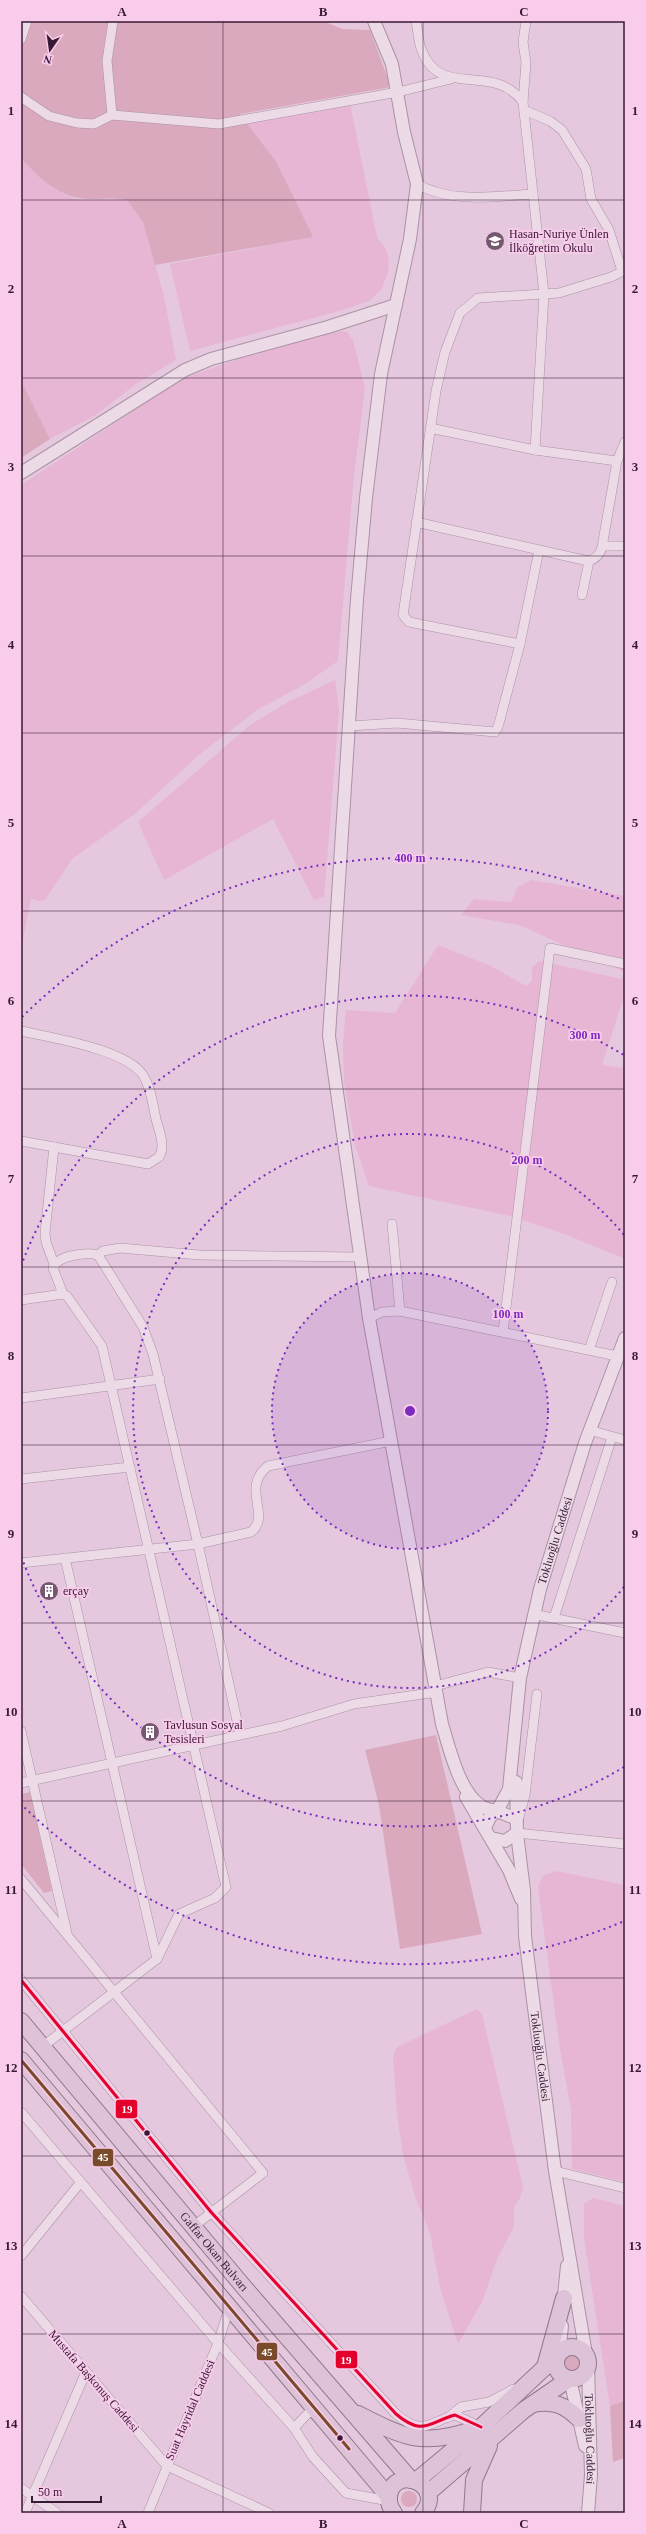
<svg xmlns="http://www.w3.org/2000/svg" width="646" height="2534" viewBox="0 0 646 2534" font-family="Georgia,serif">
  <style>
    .farmland { fill: #e7b6d4 }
    .green { fill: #daa9bd }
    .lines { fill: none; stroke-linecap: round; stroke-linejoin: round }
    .minor-casing { stroke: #aa92a4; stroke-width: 10 }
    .tertiary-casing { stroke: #aa92a4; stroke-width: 14 }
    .trunk-casing { stroke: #8f798b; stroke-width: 18 }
    .minor { stroke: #ecdbe7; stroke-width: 9 }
    .tertiary { stroke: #ecdbe7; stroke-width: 12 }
    .trunk { stroke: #dec2d8; stroke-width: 16 }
    .bus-1-casing { stroke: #f9cceb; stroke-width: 6 }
    .bus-2-casing { stroke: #f9cceb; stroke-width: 6 }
    .bus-1 { stroke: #e4002b; stroke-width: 3 }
    .bus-2 { stroke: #7a4b2a; stroke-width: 3 }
    .grid { fill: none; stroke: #381a36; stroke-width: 1; stroke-opacity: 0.55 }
    .ring { fill: none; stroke: #7b2cbf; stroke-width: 2; stroke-dasharray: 2 4 }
    .bus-dot { fill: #381a36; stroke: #f9cceb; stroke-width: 1.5 }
    .labels { text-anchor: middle; stroke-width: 3.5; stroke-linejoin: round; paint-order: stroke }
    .poi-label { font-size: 12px; fill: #381a36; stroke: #f9cceb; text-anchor: start }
    .street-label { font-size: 12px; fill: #381a36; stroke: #f9cceb }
    .centre { fill: #7b2cbf; stroke: #f9cceb; stroke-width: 2 }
    .ring-label { font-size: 12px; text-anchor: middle; font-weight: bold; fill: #7b2cbf; stroke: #f9cceb; stroke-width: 3.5; stroke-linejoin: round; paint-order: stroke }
    .line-badge { stroke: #f9cceb; stroke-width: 1.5 }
    .badge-label { font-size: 11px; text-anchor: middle; font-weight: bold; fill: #fff }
    .neatline { fill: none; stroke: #381a36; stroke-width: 1.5 }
    .grid-label { font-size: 13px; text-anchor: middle; font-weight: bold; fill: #381a36 }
  </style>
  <rect width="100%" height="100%" fill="#e5c8dd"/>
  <g class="farmland">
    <path d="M350 103 377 237 386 249 389 260 388 273 381 290 369 301 339 311 190 351 170 264 312 237 277 163 244 120Z"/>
    <path d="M21 158 52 188 65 195 80 200 124 199 131 203 143 222 164 296 176 360 136 384 96 415 50 439 24 388 21 387Z"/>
    <path d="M339 331 347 332 353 340 365 388 354 475 338 661 305 684 257 710 200 754 136 813 72 859 45 900 38 901 31 898 21 951V485L182 379 252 354Z"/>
    <path d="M335 680 339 711 324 897 314 900 273 819 164 880 138 822 250 725 288 702Z"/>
    <path d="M531 880 625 896V993L602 1065 623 1068 625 1065V1259L562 1233 510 1216 369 1186 355 1145 344 1082 343 1043 346 1010 395 1013 438 945 491 966 526 986 532 981V967L540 961 622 979 624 972 519 925 461 915 474 899 511 902 518 887Z"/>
    <path d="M556 1871 625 1885V2182L572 2169 571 2110 560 2049 538 1887 543 1876Z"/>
    <path d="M477 2009 482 2014 523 2187 520 2198 514 2208V2226L497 2259 483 2300 458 2344 440 2288 430 2233 415 2196 403 2155 397 2114 393 2056 397 2047Z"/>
    <path d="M593 2198 625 2206V2401L610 2406 584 2238V2204Z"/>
  </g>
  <g class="green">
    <path d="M21 21H323L342 29 370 30 391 87 240 114 277 163 313 237 155 265 143 222 128 201C118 197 105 199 94 199 61 200 42 181 21 158Z"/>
    <path d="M21 387H24L50 439 21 458Z"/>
    <path d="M436 1735 482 1934 400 1949 379 1805 365 1750Z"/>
    <path d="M30 1792 52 1891 44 1893 21 1864V1794Z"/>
    <circle cx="572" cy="2363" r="12"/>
    <path d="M625 2401V2458L613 2462 610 2406Z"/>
    <circle cx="409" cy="2499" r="8"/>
  </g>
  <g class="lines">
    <defs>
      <g id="minor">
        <path d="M416 21C418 31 418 42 422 51 441 100 492 61 523 102L544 294 535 450"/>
        <path d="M21 39 27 21"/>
        <path d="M21 97 49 116 77 123 94 124 112 115 219 124 398 92 451 79"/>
        <path d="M523 102 526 63 523 42 526 21"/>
        <path d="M524 110 550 121 562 130 586 169 591 199 609 230 622 271"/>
        <path d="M112 115 107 61 113 21"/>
        <path d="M417 184C452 204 495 196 533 194"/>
        <path d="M430 428 535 450 617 461"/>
        <path d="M416 522 588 561C596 559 600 555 602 547L617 461 625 442"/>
        <path d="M603 546H625"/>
        <path d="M582 595 589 561"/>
        <path d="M520 644 409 622 403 615 436 391 445 352 460 313 478 298 559 293 611 277 625 270"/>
        <path d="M349 726 397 723 495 732 498 727 520 644 539 550"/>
        <path d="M21 1031C52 1038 125 1049 143 1075 151 1088 153 1105 156 1119 159 1131 166 1146 159 1157L148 1164 54 1147"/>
        <path d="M21 1141 54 1147 45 1233 46 1242 54 1264"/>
        <path d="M392 1224 400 1311"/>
        <path d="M98 1255 103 1251 120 1248 200 1255 359 1257"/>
        <path d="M63 1294 53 1268C57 1255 87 1252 98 1255L143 1327 153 1354 198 1544 251 1532C272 1516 240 1488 268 1466L391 1441"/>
        <path d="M21 1300 63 1294 67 1296 102 1346 226 1887 215 1898 179 1914 157 1959 42 2047"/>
        <path d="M369 1318 382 1312 400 1311 617 1356"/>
        <path d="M503 1332 550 948 625 964"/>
        <path d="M589 1350 612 1282"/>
        <path d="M21 1398 160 1379"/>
        <path d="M589 1430 625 1440"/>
        <path d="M21 1479 130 1467"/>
        <path d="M65 1558 157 1959"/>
        <path d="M21 1563 198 1544 240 1734"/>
        <path d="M533 1614 625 1633"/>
        <path d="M554 1618 612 1437"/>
        <path d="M435 1686 488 1672 520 1678"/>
        <path d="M21 1731 67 1933"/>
        <path d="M21 1783 282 1726 354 1704 437 1692"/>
        <path d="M519 1817 525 1795 537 1694"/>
        <path d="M517 1833 625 1844"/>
        <path d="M21 1879 263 2173 194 2226"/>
        <path d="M21 1980 211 2212 396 2414C423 2437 429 2422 455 2415L481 2427"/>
        <path d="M21 2112 218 2343 294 2428 313 2457 346 2493 389 2501"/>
        <path d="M555 2171 625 2188"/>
        <path d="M21 2256 80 2183"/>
        <path d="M21 2296 167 2466 269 2513"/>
        <path d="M449 2417 461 2407 489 2402 514 2389"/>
        <path d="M294 2428 314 2407"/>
        <path d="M21 2488 57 2513"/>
        <path d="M25 2513 86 2372"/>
        <path d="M148 2513 218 2343 230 2305"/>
      </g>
      <g id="tertiary">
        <path id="s1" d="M374 21 392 64 404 132 417 184 410 239 381 374 366 498 357 599 329 1036 369 1318 442 1724C449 1747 459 1791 480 1805 484 1809 491 1810 497 1811L509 1789 520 1678 540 1589 585 1443 625 1338"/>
        <path d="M21 473 185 370 211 359 328 327 396 305"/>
        <path id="s2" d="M516 1782 517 1833 524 1891 525 1936 533 2000 555 2171 587 2360"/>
        <path d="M466 1797 509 1870 521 1899"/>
        <path d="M485 1828 490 1817 497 1811 517 1819"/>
        <path d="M491 1838 505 1841 517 1833"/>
        <path d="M563 2306 567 2266"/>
        <path d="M559 2354 562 2326"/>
        <path id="s3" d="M588 2365 591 2475 588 2513"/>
        <path d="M570 2379 585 2446"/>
      </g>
      <g id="trunk">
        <path id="s4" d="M21 2021 243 2286 411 2480"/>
        <path d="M21 2060 389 2497"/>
        <circle cx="572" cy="2363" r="16"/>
        <path d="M545 2367 564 2298"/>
        <path d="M533 2404C553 2400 565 2405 579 2419"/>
        <path d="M358 2414C403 2437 422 2447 472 2430"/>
        <path d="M416 2481 481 2427 558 2355"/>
        <path d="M428 2493 524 2410 569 2379"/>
        <path d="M394 2513C390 2508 388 2502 389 2495 396 2463 446 2486 423 2513"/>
        <path d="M472 2513 474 2480 489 2446"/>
      </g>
    </defs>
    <use href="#minor" class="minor-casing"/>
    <use href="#tertiary" class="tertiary-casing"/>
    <use href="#trunk" class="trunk-casing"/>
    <use href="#minor" class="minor"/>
    <use href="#tertiary" class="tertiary"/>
    <use href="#trunk" class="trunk"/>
    <defs>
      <path id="bus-1" d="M21 1980 211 2212 396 2414C423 2437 429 2422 455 2415L481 2427"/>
      <path id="bus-2" d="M21 2060 349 2449"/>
    </defs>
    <use href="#bus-1" class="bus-1-casing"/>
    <use href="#bus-2" class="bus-2-casing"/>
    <use href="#bus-1" class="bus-1"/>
    <use href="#bus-2" class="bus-2"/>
  </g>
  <path class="grid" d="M223 21V2513M423 21V2513M21 200H625M21 378H625M21 556H625M21 733H625M21 911H625M21 1089H625M21 1267H625M21 1445H625M21 1623H625M21 1801H625M21 1978H625M21 2156H625M21 2334H625"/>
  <circle cx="410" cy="1411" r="138" fill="#7b2cbf" fill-opacity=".12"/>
  <g class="ring">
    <circle cx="410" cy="1411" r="138"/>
    <path d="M624 1587A277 277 0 1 1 624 1235"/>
    <path d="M624 1767A415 415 0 0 1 21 1556M21 1266A415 415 0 0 1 624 1055"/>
    <path d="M622 1922A553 553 0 0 1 22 1805M22 1017A553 553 0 0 1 622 900"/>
  </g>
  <defs>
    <symbol id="school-disc" viewBox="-11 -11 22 22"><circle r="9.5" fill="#755770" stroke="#f9cceb"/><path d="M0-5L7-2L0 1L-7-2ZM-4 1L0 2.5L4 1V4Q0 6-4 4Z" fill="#fff"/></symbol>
    <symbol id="building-disc" viewBox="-11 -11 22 22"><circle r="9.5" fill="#755770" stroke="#f9cceb"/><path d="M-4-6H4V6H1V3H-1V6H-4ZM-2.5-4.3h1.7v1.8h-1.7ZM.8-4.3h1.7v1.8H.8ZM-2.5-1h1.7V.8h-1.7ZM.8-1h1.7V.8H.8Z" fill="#fff"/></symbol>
  </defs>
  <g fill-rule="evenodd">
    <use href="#school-disc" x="484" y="230" width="22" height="22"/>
    <use href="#building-disc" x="38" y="1580" width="22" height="22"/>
    <use href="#building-disc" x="139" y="1721" width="22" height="22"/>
  </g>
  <g class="bus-dot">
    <circle cx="147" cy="2133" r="3.5"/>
    <circle cx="340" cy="2438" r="3.5"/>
  </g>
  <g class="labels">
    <g class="poi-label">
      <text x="509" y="238">Hasan-Nuriye Ünlen<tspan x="509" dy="14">İlköğretim Okulu</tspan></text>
      <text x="63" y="1595">erçay</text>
      <text x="164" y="1729">Tavlusun Sosyal<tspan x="164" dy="14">Tesisleri</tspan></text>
    </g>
    <g class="street-label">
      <text dy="4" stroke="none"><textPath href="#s1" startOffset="2112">Tokluoğlu Caddesi</textPath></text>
      <text dy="4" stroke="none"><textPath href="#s2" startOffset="276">Tokluoğlu Caddesi</textPath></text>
      <text dy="4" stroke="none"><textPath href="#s4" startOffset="301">Gaffar Okan Bulvarı</textPath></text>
      <text transform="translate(94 2381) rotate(49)" y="4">Mustafa Başkonuş Caddesi</text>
      <text transform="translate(190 2410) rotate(-67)" y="4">Suat Hayridal Caddesi</text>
      <text dy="4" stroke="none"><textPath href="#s3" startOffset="74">Tokluoğlu Caddesi</textPath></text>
    </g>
  </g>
  <circle cx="410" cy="1411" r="6" class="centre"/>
  <g class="ring-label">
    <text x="410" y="862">400 m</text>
    <text x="585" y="1039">300 m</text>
    <text x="527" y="1164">200 m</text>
    <text x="508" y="1318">100 m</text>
  </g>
  <g class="line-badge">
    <rect x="115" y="2099" width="23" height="20" rx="4" fill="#e4002b"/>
    <rect x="92" y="2148" width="22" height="19" rx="4" fill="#7a4b2a"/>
    <rect x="256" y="2342" width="22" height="19" rx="4" fill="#7a4b2a"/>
    <rect x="335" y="2350" width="23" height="19" rx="4" fill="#e4002b"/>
  </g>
  <g class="badge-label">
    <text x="127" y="2113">19</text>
    <text x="103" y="2161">45</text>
    <text x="267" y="2356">45</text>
    <text x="346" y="2364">19</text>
  </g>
  <rect width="646" height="2534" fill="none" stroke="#f9cceb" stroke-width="44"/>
  <g transform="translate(50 50) rotate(193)" stroke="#f9cceb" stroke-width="3" paint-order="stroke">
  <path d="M0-3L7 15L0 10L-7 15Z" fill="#381a36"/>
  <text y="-6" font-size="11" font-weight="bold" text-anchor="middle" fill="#381a36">N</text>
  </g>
  <path d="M32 2496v6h69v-6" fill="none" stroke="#381a36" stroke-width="2"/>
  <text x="38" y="2496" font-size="12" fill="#381a36" stroke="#f9cceb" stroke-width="3" paint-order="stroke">50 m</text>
  <rect x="22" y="22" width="602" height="2490" class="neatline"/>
  <g class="grid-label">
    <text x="122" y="16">A</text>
    <text x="323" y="16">B</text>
    <text x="524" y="16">C</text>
    <text x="11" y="115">1</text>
    <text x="635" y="115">1</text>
    <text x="11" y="293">2</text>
    <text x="635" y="293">2</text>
    <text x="11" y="471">3</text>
    <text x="635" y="471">3</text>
    <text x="11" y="649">4</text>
    <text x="635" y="649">4</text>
    <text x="11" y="827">5</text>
    <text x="635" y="827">5</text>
    <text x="11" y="1005">6</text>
    <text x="635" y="1005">6</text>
    <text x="11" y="1183">7</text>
    <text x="635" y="1183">7</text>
    <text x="11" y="1360">8</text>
    <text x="635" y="1360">8</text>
    <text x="11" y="1538">9</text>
    <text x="635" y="1538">9</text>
    <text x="11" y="1716">10</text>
    <text x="635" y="1716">10</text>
    <text x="11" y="1894">11</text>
    <text x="635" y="1894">11</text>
    <text x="11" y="2072">12</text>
    <text x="635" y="2072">12</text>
    <text x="11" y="2250">13</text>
    <text x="635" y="2250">13</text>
    <text x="11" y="2428">14</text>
    <text x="635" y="2428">14</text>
    <text x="122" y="2528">A</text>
    <text x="323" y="2528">B</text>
    <text x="524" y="2528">C</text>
  </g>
</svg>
